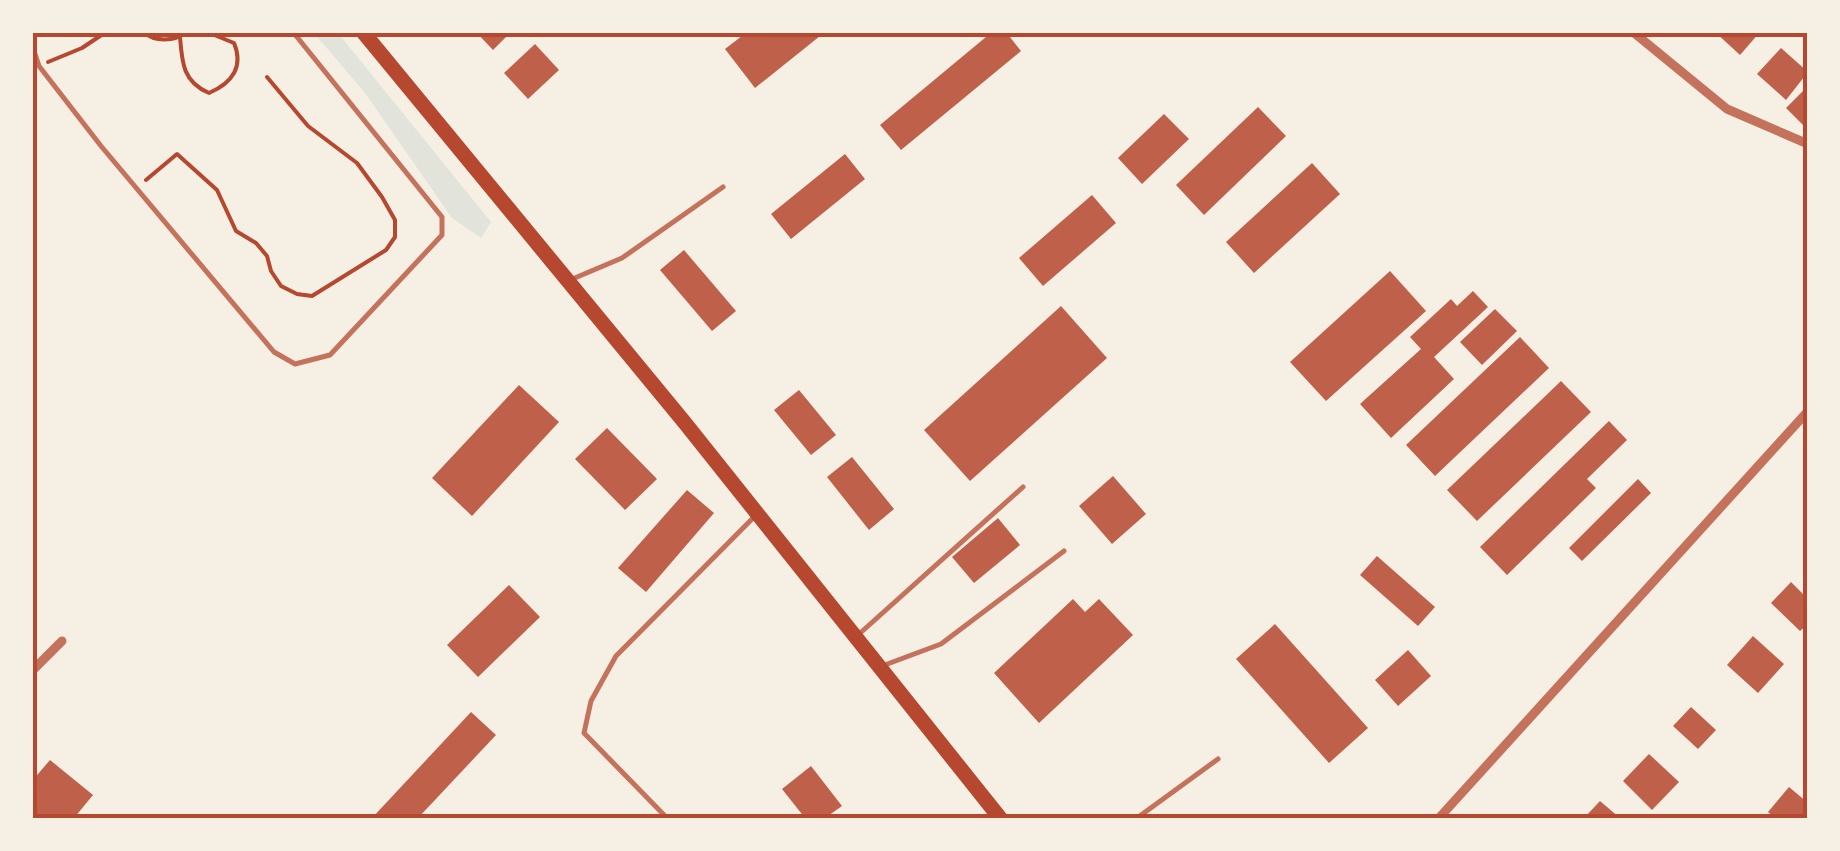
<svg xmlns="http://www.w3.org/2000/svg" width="1840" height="851" viewBox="0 0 1840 851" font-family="'Nunito Sans',sans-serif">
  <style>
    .green { fill: #e2e4dc }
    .building { fill: #bf614a }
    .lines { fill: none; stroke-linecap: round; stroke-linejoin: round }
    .path { stroke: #b5482f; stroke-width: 4 }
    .service { stroke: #c5725c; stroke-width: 5 }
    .minor { stroke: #c5725c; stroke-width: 9 }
    .primary { stroke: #b5482f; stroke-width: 15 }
    .neatline { fill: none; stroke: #b5482f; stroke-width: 4 }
  </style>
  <rect width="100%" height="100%" fill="#f6efe4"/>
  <path class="green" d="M314 33H338L491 222 481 238 452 218 365 93Z"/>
  <g class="building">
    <path d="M476 32H511L493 50Z"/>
    <path d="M747 32H825L755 88 725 49Z"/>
    <path d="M992 32H1006L1021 51 901 150 880 125Z"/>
    <path d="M1715 32H1760L1740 55Z"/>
    <path d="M535 44 559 70 528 99 504 73Z"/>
    <path d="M1781 48 1808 72 1786 100 1757 74Z"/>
    <path d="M1803 91 1808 94V122L1804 126 1786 108Z"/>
    <path d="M1258 107 1286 136 1204 215 1176 185Z"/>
    <path d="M1164 114 1189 139 1142 184 1118 158Z"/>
    <path d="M845 154 865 179 791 239 771 214Z"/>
    <path d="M1312 163 1340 194 1254 273 1226 242Z"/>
    <path d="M1092 195 1116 223 1043 286 1019 258Z"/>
    <path d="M684 250 736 311 712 331 660 270Z"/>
    <path d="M1390 271 1426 311 1326 401 1290 362Z"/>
    <path d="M1473 291 1488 307 1434 357 1454 379 1391 438 1360 404 1421 349 1410 337 1451 299 1457 306Z"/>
    <path d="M1061 306 1107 358 970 481 924 430Z"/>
    <path d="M1495 309 1517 331 1482 365 1460 342Z"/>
    <path d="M1520 337 1549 368 1435 476 1406 445Z"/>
    <path d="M1561 381 1591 412 1477 521 1447 490Z"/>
    <path d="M519 385 559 422 472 516 432 478Z"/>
    <path d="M799 390 836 435 811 455 774 410Z"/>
    <path d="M1609 421 1627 440 1587 479 1596 488 1507 575 1480 547Z"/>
    <path d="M607 428 657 479 625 510 575 459Z"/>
    <path d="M852 457 894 509 869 530 827 477Z"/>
    <path d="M1113 476 1146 514 1112 544 1079 506Z"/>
    <path d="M1638 479 1651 493 1582 561 1569 548Z"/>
    <path d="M687 490 714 513 646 592 618 568Z"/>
    <path d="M998 518 1020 545 974 583 952 557Z"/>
    <path d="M1377 556 1435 607 1418 626 1360 575Z"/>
    <path d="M1791 582 1808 599V624L1800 631 1771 603Z"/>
    <path d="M509 585 540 617 478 677 447 645Z"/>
    <path d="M1073 599 1085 612 1099 599 1133 635 1039 723 994 673Z"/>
    <path d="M1275 624 1368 728 1329 763 1236 659Z"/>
    <path d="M1753 636 1784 664 1758 693 1727 665Z"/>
    <path d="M1408 650 1431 676 1398 706 1375 680Z"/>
    <path d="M1691 707 1716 730 1698 749 1673 726Z"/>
    <path d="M471 712 496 735 418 818H372Z"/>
    <path d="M1649 754 1679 782 1652 810 1623 781Z"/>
    <path d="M50 760 93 795 74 818H32V781Z"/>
    <path d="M811 766 842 806 825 818H805L782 789Z"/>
    <path d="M1789 787 1808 803V818H1775L1768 812Z"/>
    <path d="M1600 801 1620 818H1584Z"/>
  </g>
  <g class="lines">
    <g class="path">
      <path d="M144 32C154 42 175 42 185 32"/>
      <path d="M180 37C182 63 183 82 209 93 232 83 244 67 234 43L207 32"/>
      <path d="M48 62 82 48 106 32"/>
      <path d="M146 180 177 154 217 190 236 231 256 243 267 256 271 271 281 286 297 294 312 296 386 250 395 237V220L382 197 357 163 308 126 267 77"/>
    </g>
    <g class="service">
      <path d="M32 45 39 66 101 146 274 352 295 364 330 355 442 235V217L293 32"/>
      <path d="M570 280 622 258 723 187"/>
      <path d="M858 635 1023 487"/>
      <path d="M882 666 941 644 1064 551"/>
      <path d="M667 818 584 733 591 701 616 656 755 516"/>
      <path d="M1137 818 1218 759"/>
    </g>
    <g class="minor">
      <path d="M1633 32 1727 109 1808 144"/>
      <path d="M32 671 62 641"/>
      <path d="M1439 818 1808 411"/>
    </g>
    <path class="primary" d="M363 32 685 423 1000 818"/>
  </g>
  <rect width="1840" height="851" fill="none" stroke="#f6efe4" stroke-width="70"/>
  <rect x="35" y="35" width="1770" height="781" class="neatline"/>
</svg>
